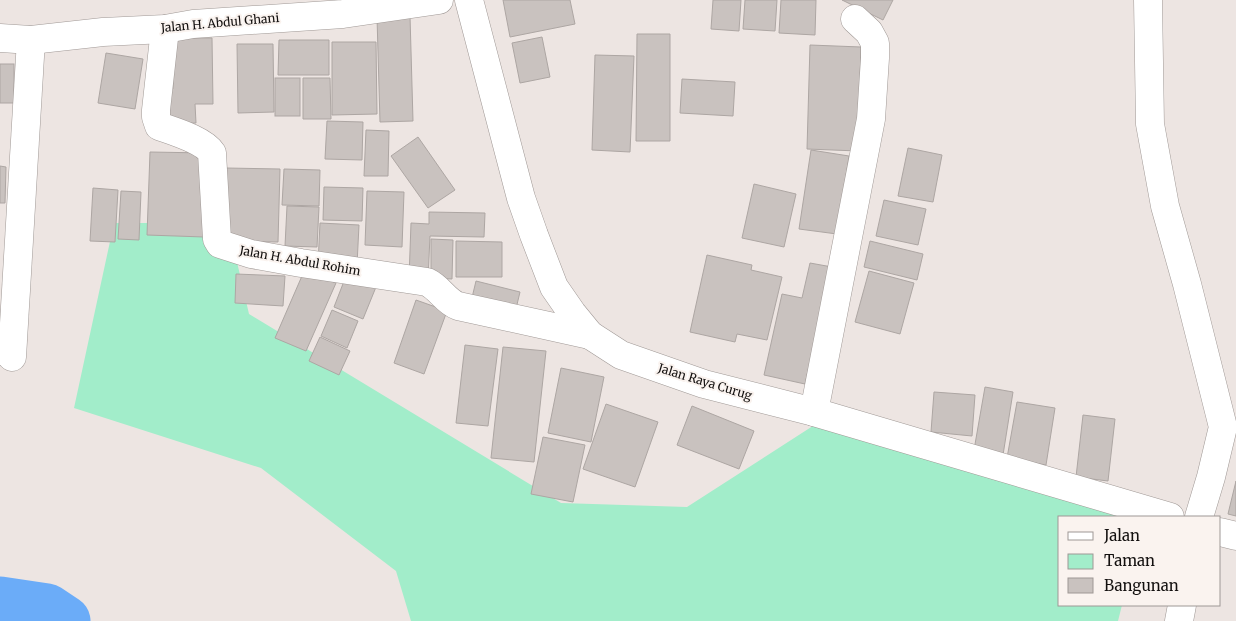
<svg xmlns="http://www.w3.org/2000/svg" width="1236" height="621" viewBox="0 0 1236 621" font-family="Merriweather,serif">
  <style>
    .green { fill: #a2edca }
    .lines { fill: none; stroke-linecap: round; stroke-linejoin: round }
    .river { stroke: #6bacf8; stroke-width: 51 }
    .building { fill: #c9c2bf; stroke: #ada6a3 }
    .minor-casing { stroke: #a09996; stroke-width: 29 }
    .secondary-casing { stroke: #a09996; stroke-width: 29 }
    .minor { stroke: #fff; stroke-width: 28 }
    .secondary { stroke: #fff; stroke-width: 28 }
    .labels { text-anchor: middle; stroke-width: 4; stroke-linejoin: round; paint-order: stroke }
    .street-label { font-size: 12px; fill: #13100f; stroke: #faf3ef }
  </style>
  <rect width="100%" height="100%" fill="#ede5e2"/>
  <path class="green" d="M114 223H228L249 314 561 503 687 507 833 413 1144 517H1060V605H1122L1118 621H411L396 571 261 468 74 408Z"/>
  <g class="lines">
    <path class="river" d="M0 602 47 609 65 621"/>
  </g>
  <g class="building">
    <path d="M503 0H570L575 24 510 37Z"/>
    <path d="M713 0H741L739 31 711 29Z"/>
    <path d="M745 0H777L775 31 743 29Z"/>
    <path d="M781 0H816L815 35 779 33Z"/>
    <path d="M842 0H893L883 20Z"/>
    <path d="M410 16 413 121 380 122 377 17Z"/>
    <path d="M637 34H670V141H636Z"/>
    <path d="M542 37 550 77 520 83 512 43Z"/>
    <path d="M173 38H212L213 104H195L196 123 161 124 160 89H173Z"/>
    <path d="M279 40H329V75H278Z"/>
    <path d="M332 42H376L377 114 332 115Z"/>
    <path d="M237 44H273L274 112 238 113Z"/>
    <path d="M810 45 861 47 858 151 807 149Z"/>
    <path d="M106 53 143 59 135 109 98 103Z"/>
    <path d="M595 55 634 56 630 152 592 150Z"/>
    <rect x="0" y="64" width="14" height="39"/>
    <rect x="275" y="78" width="25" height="38"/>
    <path d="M303 78H330L331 119H303Z"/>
    <path d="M682 79 735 82 733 116 680 113Z"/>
    <path d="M327 121 363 122 362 160 325 159Z"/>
    <path d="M366 130 389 131 388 176H364Z"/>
    <path d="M418 137 455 190 428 208 391 156Z"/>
    <path d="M908 148 942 155 933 202 898 196Z"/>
    <path d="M811 150 849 156 837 234 799 229Z"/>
    <path d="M150 152 206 153 204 237 147 235Z"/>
    <path d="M0 166 6 167 5 203H0Z"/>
    <path d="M226 168 280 169 278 242 225 241Z"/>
    <path d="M284 169 320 170 319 206 282 205Z"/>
    <path d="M754 184 796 194 784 247 742 238Z"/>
    <path d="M324 187 363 188 362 221 323 220Z"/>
    <path d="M93 188 118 190 115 242 90 241Z"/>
    <path d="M121 191 141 192 139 240 118 239Z"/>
    <path d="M367 191 404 192 402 247 365 245Z"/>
    <path d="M884 200 926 209 918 245 876 236Z"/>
    <path d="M287 206 319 207 317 247 285 246Z"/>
    <path d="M429 212 485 213 484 237 430 236 428 280 409 279 411 223 429 224Z"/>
    <path d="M320 223 359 225 357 265 318 264Z"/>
    <path d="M431 239 453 240 452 279 431 278Z"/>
    <path d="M456 241 502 242V277H456Z"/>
    <path d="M870 241 923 254 917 280 864 267Z"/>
    <path d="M707 255 752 265 751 270 782 277 767 340 737 334 735 342 690 332Z"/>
    <path d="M810 263 832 267 805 384 764 375 782 294 802 298Z"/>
    <path d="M305 269 336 283 306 351 275 338Z"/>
    <path d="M869 271 914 283 900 334 855 322Z"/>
    <path d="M236 274 285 276 283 306 235 303Z"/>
    <path d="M346 276 376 287 363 319 334 307Z"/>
    <path d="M476 281 520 292 514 317 470 306Z"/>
    <path d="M416 300 447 311 424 374 394 363Z"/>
    <path d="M332 310 358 321 347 348 321 336Z"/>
    <path d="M320 337 350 351 339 375 309 361Z"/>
    <path d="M465 345 498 349 488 426 456 423Z"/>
    <path d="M503 347 546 351 534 462 491 458Z"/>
    <path d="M561 368 604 377 591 442 548 433Z"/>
    <path d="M985 387 1013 392 1003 455 974 450Z"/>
    <path d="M934 392 975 395 972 436 931 432Z"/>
    <path d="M1017 402 1055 408 1046 465 1007 458Z"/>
    <path d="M606 404 658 422 635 487 583 469Z"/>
    <path d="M692 406 754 431 739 469 677 445Z"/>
    <path d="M1083 415 1115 419 1108 481 1076 477Z"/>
    <path d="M543 437 585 445 573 502 531 494Z"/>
    <path d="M1236 481V516L1228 514Z"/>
  </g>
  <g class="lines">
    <defs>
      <g id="minor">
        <path d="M1148 0 1150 124 1165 206 1187 284 1223 427 1211 477 1199 517"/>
        <path d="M165 29 156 110V117L159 126C173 131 204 140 212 153L217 239 220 244 251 254 301 263 427 282C440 288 445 301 458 306L590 335"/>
        <path d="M0 38 31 40 103 32 165 29 193 24 343 14 439 0"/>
        <path d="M12 357 31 40"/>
        <path d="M814 412 871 119 875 58V43L869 32 855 19"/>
        <path d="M1179 621 1182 605"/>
      </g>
      <g id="secondary">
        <path d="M469 0 521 198 534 235 554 287 572 313 590 335 621 355 704 384 814 412 1170 517"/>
        <path d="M1220 532 1236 536"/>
      </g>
    </defs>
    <use href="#minor" class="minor-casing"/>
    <use href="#secondary" class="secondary-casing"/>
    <use href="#minor" class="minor"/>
    <use href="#secondary" class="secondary"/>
  </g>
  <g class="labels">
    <g class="street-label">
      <text transform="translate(220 23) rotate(-5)" y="4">Jalan H. Abdul Ghani</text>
      <text transform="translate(300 261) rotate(10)" y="4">Jalan H. Abdul Rohim</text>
      <text transform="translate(705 382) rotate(17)" y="4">Jalan Raya Curug</text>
    </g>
  </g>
  <rect x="1058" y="516" width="162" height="90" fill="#faf3ef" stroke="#9e9895"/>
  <rect x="1068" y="532" width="25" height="8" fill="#ffffff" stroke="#9e9895"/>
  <text x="1104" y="541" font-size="15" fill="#13100f">Jalan</text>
  <rect x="1068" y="554" width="25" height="15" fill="#a2edca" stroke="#9e9895"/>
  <text x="1104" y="566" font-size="15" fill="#13100f">Taman</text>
  <rect x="1068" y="578" width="25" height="15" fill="#c9c2bf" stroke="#9e9895"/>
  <text x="1104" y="591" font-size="15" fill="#13100f">Bangunan</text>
</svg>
